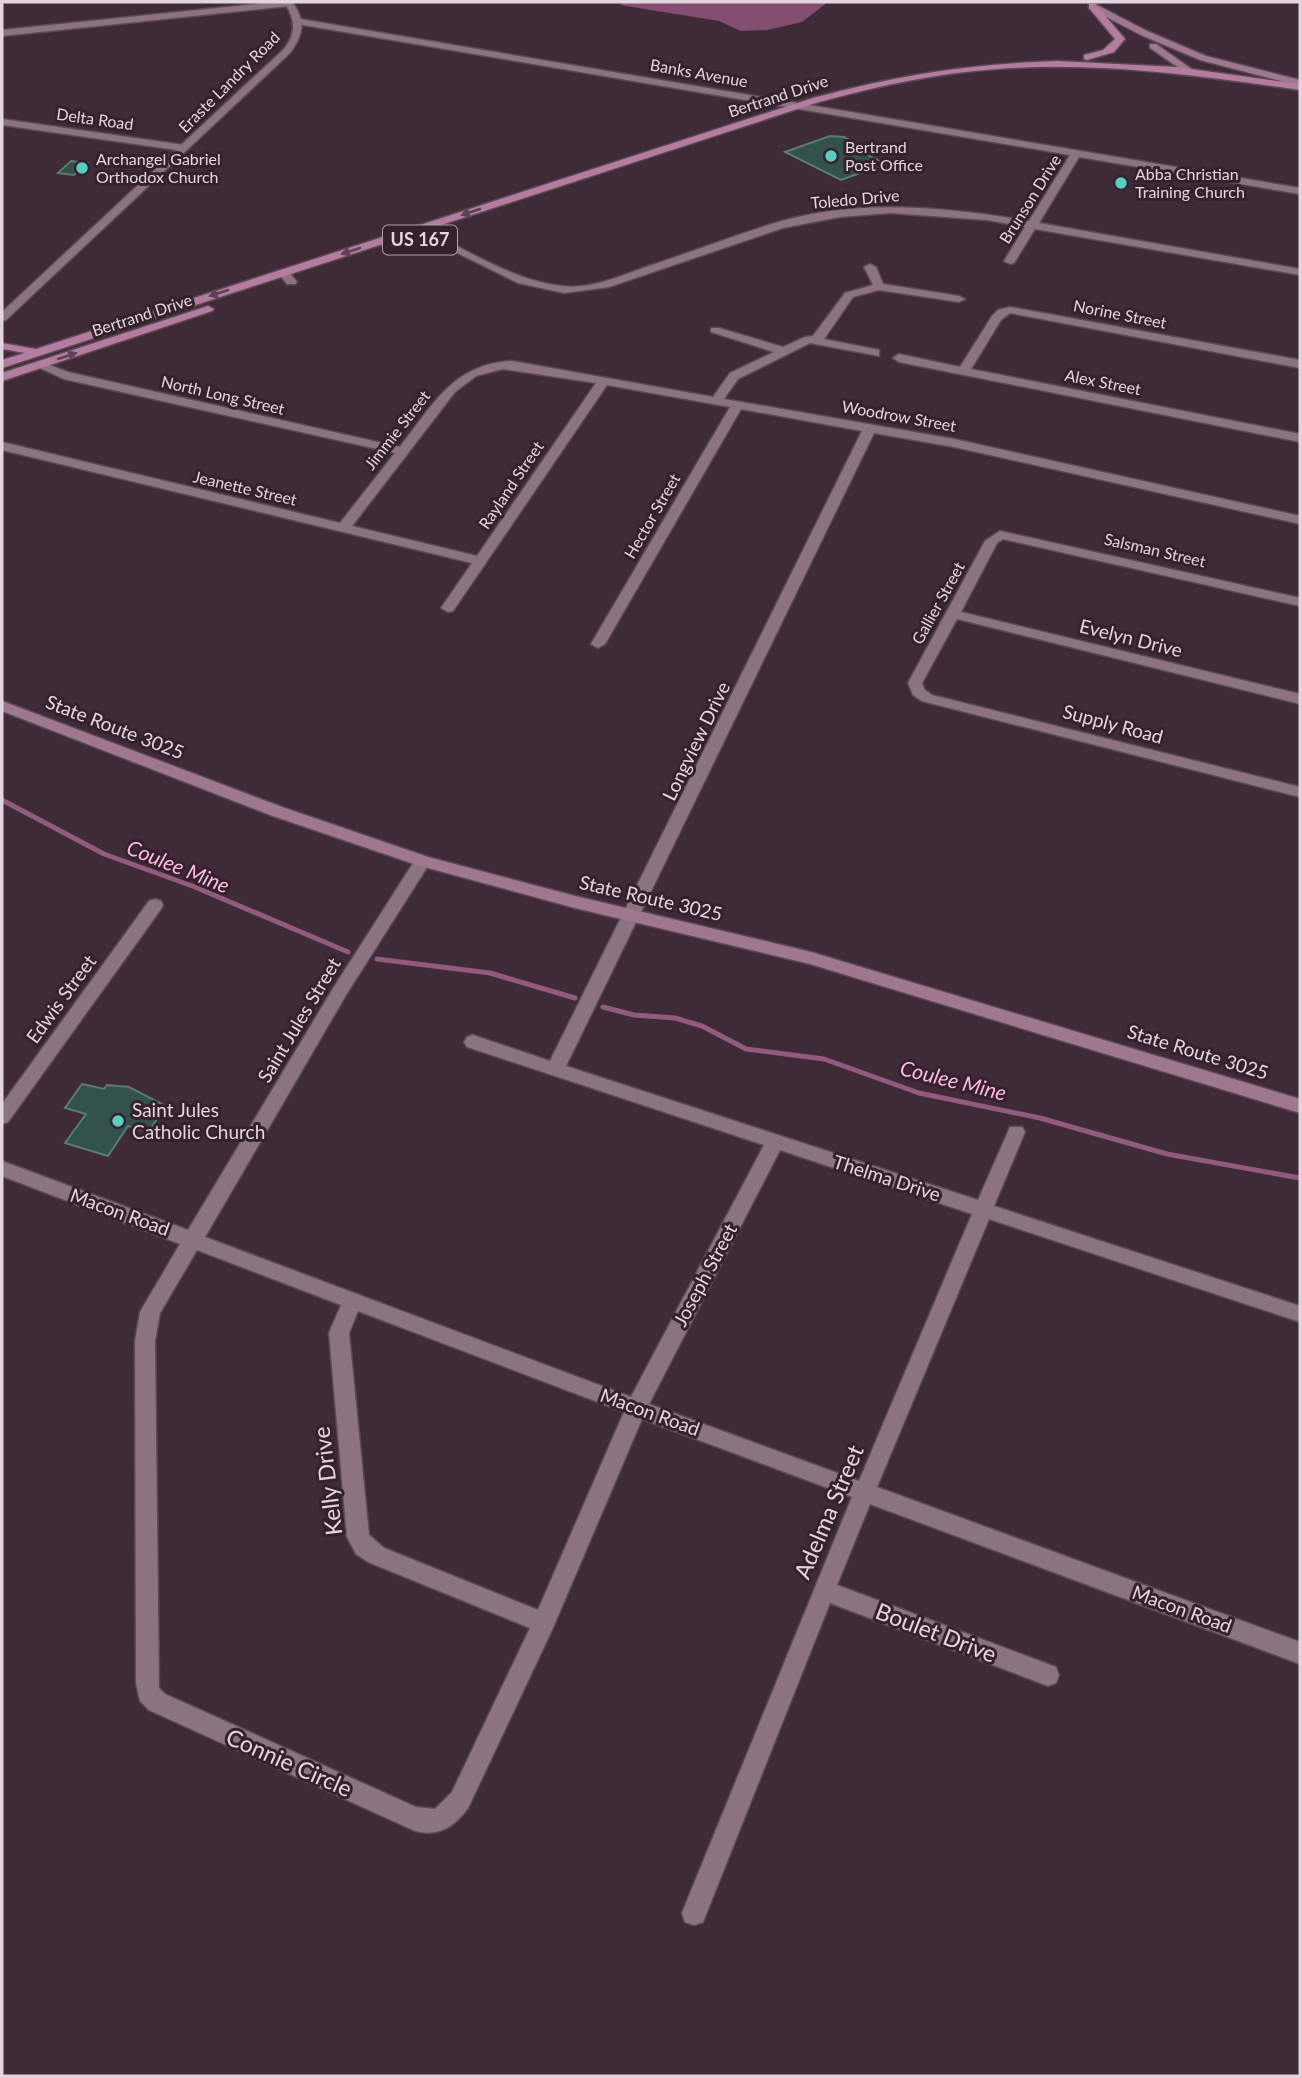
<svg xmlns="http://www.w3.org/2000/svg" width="1302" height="2078" viewBox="0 0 1302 2078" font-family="Lato,sans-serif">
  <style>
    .forest { fill: #844e70 }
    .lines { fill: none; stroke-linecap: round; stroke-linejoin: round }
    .stream { stroke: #925a7d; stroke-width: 5 }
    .building { fill: #33514c; stroke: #5c7a75; stroke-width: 2 }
    .minor-casing { stroke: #5a4954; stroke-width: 3 }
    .tertiary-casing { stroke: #5a4954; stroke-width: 3 }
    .secondary-casing { stroke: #5a4954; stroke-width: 3 }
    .primary-casing { stroke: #5a4954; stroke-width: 3 }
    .minor { fill: #8b7381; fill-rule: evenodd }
    .tertiary { fill: #8b7381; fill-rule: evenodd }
    .secondary { fill: #9f7890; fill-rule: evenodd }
    .primary { fill: #b47d9f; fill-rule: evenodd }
    .oneway { fill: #614155 }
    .poi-dot { fill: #59cebf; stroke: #35212d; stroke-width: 2.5 }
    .labels { text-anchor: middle; stroke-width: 6; stroke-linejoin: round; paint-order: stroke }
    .far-street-label { font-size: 16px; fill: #e3d5dd; stroke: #35212d }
    .far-poi-label { font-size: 16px; fill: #e3d5dd; stroke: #35212d; text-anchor: start }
    .shield { fill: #35212d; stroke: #af9fa8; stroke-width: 2 }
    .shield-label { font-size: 18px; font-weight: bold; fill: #e3d5dd }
    .street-label { font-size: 19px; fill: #e3d5dd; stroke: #35212d }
    .poi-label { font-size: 19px; fill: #e3d5dd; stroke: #35212d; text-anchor: start }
    .water-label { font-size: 21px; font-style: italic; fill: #febae3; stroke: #35212d }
    .near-street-label { font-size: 23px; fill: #e3d5dd; stroke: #35212d }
  </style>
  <rect width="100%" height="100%" fill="#3f2b37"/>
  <path class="forest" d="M624 2H828L802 22 767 30 741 31 719 21 620 5Z"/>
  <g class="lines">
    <g class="stream">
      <path d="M2 800 104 854 195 887 348 952"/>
      <path d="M377 959 490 973 575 998"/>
      <path d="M603 1007 634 1015 675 1018 702 1026 746 1049 824 1059 919 1093 1040 1118 1167 1154 1300 1178"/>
    </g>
  </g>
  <g class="building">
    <path d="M830 136 844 137 870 151 864 153 885 164 841 180 785 152Z"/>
    <path d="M71 161 87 163 74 175 58 173Z"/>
    <path d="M82 1084 104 1089 107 1085 129 1087 166 1106 148 1132 128 1126 108 1156 65 1143 86 1114 65 1108Z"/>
  </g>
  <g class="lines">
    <defs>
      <g id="minor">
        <path d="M275 2 294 3 289 6 2 36V30Z"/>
        <path d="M300 19 1300 188V194L1079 157 1039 223 1300 269V275L1035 229 1014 263 1010 264 1004 261 1025 227 987 220 890 213 840 217 783 228 609 287 564 293 518 283 425 237 434 235C475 254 516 281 562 286 591 290 622 275 649 266 691 252 733 236 775 223 857 198 947 207 1029 221L1070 155 297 24V20Z"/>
        <path d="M2 119 184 145 189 148 184 151 2 125Z"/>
        <path d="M870 264 876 267 883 284 959 296 965 299 959 302 879 290 853 297 824 339 879 350V356L810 343 738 379 724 399 954 439 1300 516V524L954 447 874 433 566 1066 978 1200 1010 1127H1022L1025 1132 994 1206 1300 1306V1322L989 1219 877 1487 1300 1642V1664L870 1504 837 1585 1056 1667 1059 1675 1056 1683 1048 1686 830 1603 703 1922 694 1925 685 1922 682 1913 852 1497 642 1419 552 1630 468 1808C454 1827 439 1837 415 1831L149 1710 140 1701 136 1683 135 1341 140 1312 180 1244 2 1176V1161L188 1230 334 987 417 857H429L431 861 346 995 205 1237 631 1397 764 1145 467 1047 464 1042 467 1037 473 1035 550 1061 862 431 741 409 605 644 598 648 591 644 730 407 607 385 453 611 448 612 441 608 472 563 2 450V442L340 523 395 453 64 379 33 365 39 361 68 372 400 447C433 405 453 364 512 361L713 397 730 373 774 352 711 332V328H719L783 347 805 337 813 336 845 293 873 285 864 267ZM503 369 596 383 477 556 352 526 455 392 476 376ZM780 1150 972 1214 859 1481 649 1404ZM197 1250 341 1305 329 1333 347 1537 356 1554 368 1562 530 1628 452 1792 435 1809 416 1807 165 1694 159 1688 155 1341 160 1313ZM358 1311 624 1412 538 1610 384 1548 369 1535 349 1333Z"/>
        <path d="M280 271H288L297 282 295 284H287L278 273Z"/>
        <path d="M1010 307 1300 360V368L1010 313 1001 320 971 369 1300 434V442L899 362 893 358 899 354 960 367 992 316 998 310Z"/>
        <path d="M1000 531 1300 598V606L1003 539 997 543 961 612 1300 694V704L957 619 922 683 925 690 932 695 1300 787V797L922 701 913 695 908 683 985 541Z"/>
        <path d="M155 899 161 901 163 905 161 909 8 1122 2 1124V1104L149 901Z"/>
      </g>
      <path id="tertiary" d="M284 2H292C306 21 304 34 290 53L6 320 2 321V312L284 49C297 32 295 19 284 2Z"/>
      <g id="secondary">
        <path d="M1089 4H1095L1147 31 1206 56 1300 80V86L1200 60 1141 35 1089 8Z"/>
        <path d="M1150 44H1156L1193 70 1185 72 1150 48Z"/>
        <path d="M2 701 282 807 428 857 575 896 811 952 1300 1099V1113L810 964 575 908 417 865 270 815 2 711Z"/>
      </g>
      <g id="primary">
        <path d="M1089 4H1095L1125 39 1114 52 1087 60 1084 59V55L1103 50 1115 39 1089 8Z"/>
        <path d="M1057 61 1176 67 1300 84V90C1200 76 1099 61 997 69 937 73 878 86 819 102L2 368V360L25 353 2 349V343L36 349 813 98C897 75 970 64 1057 61Z"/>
        <path d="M208 306 214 309 212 311 2 381V373Z"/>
      </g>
    </defs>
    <use href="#minor" class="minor-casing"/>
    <use href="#tertiary" class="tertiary-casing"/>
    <use href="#secondary" class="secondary-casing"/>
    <use href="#primary" class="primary-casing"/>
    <use href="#minor" class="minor"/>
    <use href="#tertiary" class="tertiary"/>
    <use href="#secondary" class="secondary"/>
    <use href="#primary" class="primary"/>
  </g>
  <defs><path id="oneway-solid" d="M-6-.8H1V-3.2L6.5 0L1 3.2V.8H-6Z" transform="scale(1.75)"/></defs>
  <g class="oneway">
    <use href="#oneway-solid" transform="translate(471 212) rotate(162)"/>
    <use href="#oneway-solid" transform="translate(351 251) rotate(162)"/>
    <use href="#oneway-solid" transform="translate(219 293) rotate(162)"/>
    <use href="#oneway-solid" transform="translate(67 356) rotate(-18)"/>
  </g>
  <g class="poi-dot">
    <circle cx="831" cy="156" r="7"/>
    <circle cx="82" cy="168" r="7"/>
    <circle cx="1121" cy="183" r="7"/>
    <circle cx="118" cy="1121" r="7"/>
  </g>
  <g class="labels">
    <g class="far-street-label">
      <text transform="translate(699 73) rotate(10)" y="6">Banks Avenue</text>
      <text transform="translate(229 82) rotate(-45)" y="6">Eraste Landry Road</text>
      <text transform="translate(778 96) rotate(-18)" y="6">Bertrand Drive</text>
      <text transform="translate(95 119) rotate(8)" y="6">Delta Road</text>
      <text transform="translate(855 199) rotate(-5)" y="6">Toledo Drive</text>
      <text transform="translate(1030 199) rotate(-58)" y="6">Brunson Drive</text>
      <text transform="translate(1120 314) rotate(11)" y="6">Norine Street</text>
      <text transform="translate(142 315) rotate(-18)" y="6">Bertrand Drive</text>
      <text transform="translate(1103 382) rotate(11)" y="6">Alex Street</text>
      <text transform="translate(223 395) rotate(13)" y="6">North Long Street</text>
      <text transform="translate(899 416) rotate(10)" y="6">Woodrow Street</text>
      <text transform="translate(397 430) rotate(-52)" y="6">Jimmie Street</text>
      <text transform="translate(511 485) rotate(-56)" y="6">Rayland Street</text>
      <text transform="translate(245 488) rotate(13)" y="6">Jeanette Street</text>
      <text transform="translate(652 516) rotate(-60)" y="6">Hector Street</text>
      <text transform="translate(1155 550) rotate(13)" y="6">Salsman Street</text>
      <text transform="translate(938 603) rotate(-61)" y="6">Gallier Street</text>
    </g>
    <g class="far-poi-label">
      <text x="845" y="153">Bertrand<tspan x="845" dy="18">Post Office</tspan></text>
      <text x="96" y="165">Archangel Gabriel<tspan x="96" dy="18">Orthodox Church</tspan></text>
      <text x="1135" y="180">Abba Christian<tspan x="1135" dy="18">Training Church</tspan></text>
    </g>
    <rect class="shield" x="383" y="225.5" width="74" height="29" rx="5"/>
    <g class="shield-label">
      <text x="420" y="246">US 167</text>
    </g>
    <g class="street-label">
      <text transform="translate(1131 638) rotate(14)" y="7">Evelyn Drive</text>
      <text transform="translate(1113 724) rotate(15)" y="7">Supply Road</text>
      <text transform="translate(115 727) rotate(21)" y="7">State Route 3025</text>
      <text transform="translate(696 741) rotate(-64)" y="7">Longview Drive</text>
      <text transform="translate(651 898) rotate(13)" y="7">State Route 3025</text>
      <text transform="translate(61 999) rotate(-54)" y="7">Edwis Street</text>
      <text transform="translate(299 1020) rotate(-59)" y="7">Saint Jules Street</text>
      <text transform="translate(1198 1052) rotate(17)" y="7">State Route 3025</text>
      <text transform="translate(887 1178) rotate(18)" y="7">Thelma Drive</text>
      <text transform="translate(120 1212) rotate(20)" y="7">Macon Road</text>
      <text transform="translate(705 1275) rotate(-62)" y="7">Joseph Street</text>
      <text transform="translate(650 1412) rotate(20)" y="7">Macon Road</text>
      <text transform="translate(1182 1609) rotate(20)" y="7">Macon Road</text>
    </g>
    <g class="poi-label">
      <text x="132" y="1117">Saint Jules<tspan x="132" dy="22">Catholic Church</tspan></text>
    </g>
    <g class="water-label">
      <text transform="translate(178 867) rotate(22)" y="7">Coulee Mine</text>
      <text transform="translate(953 1081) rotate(14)" y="7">Coulee Mine</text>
    </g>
    <g class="near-street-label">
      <text transform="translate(328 1481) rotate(-97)" y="8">Kelly Drive</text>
      <text transform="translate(829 1512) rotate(-67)" y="8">Adelma Street</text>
      <text transform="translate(936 1633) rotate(21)" y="8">Boulet Drive</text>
      <text transform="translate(289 1763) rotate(24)" y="8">Connie Circle</text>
    </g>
  </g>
  <rect width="1302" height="2078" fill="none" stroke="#e3d5dd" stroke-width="7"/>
</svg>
